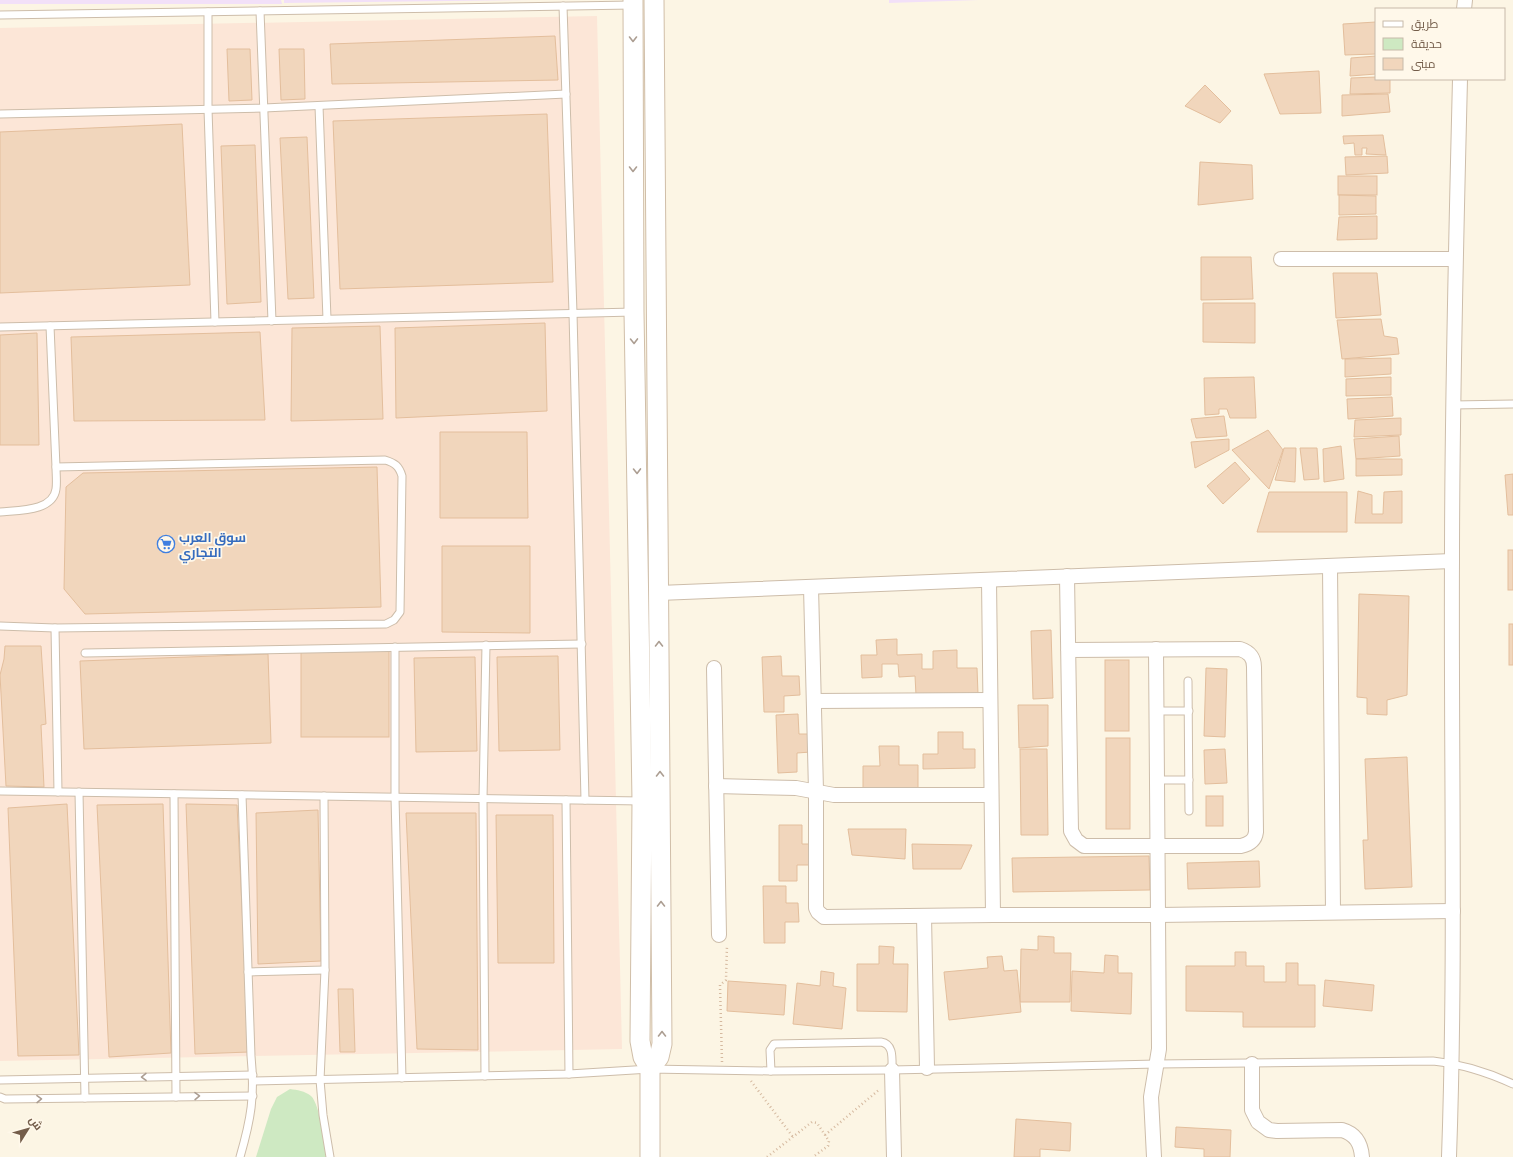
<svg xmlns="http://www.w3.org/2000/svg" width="1513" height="1157" viewBox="0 0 1513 1157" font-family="'Archivo Narrow',Cairo,sans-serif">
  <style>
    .commercial { fill: #fce6d7 }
    .education { fill: #f2e0f8 }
    .green { fill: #cee9c2 }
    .building { fill: #f1d6bc; stroke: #e3be9c }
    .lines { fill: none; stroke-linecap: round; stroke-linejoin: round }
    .service-casing { stroke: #cdbdaa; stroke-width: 9 }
    .minor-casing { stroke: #cdbdaa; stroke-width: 16 }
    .secondary-casing { stroke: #d0bea8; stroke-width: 21 }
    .path { stroke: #d5b99f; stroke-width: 2.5; stroke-dasharray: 1 3; stroke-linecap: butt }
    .service { stroke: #fff; stroke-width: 7 }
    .minor { stroke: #fff; stroke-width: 14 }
    .secondary { stroke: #fff; stroke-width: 19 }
    .oneway { stroke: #ac9e92 }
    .labels { text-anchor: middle; stroke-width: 3.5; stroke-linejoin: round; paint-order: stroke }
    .shop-label { font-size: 13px; font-weight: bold; fill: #366cbe; stroke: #fff8ea; text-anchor: start }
  </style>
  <rect width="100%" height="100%" fill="#fcf5e4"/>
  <path class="commercial" d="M597 16 622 1049 0 1061V28Z"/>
  <g class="education">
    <path d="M0 0H281L282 4H0Z"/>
    <path d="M284 0H533L284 3Z"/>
    <path d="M889 0H979L889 3Z"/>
  </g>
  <path class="green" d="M290 1089C297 1090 305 1091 311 1096 320 1104 324 1144 326 1157H256L271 1109 277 1097Z"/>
  <g class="building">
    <path d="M1376 22V54L1345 55 1343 24Z"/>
    <path d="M555 36 558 80 332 84 330 44Z"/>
    <path d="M227 49H250L252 100 229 101Z"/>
    <path d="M279 49H304L305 99 281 100Z"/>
    <path d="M1376 56V74L1350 76 1351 58Z"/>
    <path d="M1319 71 1321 113 1280 114 1264 74Z"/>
    <path d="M1376 77V79H1390V93L1350 94 1351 78Z"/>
    <path d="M1205 85 1231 111 1220 123 1185 106Z"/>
    <path d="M1388 94 1390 112 1342 116V95Z"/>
    <path d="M547 114 553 282 340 289 333 121Z"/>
    <path d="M182 124 190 285 0 293V132Z"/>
    <path d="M1383 135 1386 155 1366 154 1367 148H1362V155H1355L1354 143 1344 144 1343 136Z"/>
    <path d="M307 137 314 298 288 299 280 138Z"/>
    <path d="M255 145 261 302 227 304 221 146Z"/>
    <path d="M1387 156 1388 173 1346 175 1345 157Z"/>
    <path d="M1200 162 1252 165 1253 199 1198 205Z"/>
    <rect x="1338" y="176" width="39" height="19"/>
    <path d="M1339 195 1376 196V214L1339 215Z"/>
    <path d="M1377 216V239L1337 240 1339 217Z"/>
    <path d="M1201 257H1251L1253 299 1201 300Z"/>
    <path d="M1333 273H1377L1381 315 1336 318Z"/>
    <path d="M1203 303H1255V343L1203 342Z"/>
    <path d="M1381 319 1384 336 1397 338 1399 354 1342 359 1337 320Z"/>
    <path d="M545 323 547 411 396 418 395 328Z"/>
    <path d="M380 326 383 419 291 421 292 328Z"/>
    <path d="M260 332 265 420 74 421 71 337Z"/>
    <path d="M37 333 39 445H0V335Z"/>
    <path d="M1391 358V374L1345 377V359Z"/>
    <path d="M1254 377 1256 418H1230L1227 409H1219V414L1205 415 1204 378Z"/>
    <path d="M1391 377V395L1346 396V379Z"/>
    <path d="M1392 397 1393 416 1348 419 1347 399Z"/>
    <path d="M1224 416 1227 436 1196 438 1191 419Z"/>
    <path d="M1401 418V435L1354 437 1355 420Z"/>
    <path d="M1268 430 1283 450 1269 489 1232 450Z"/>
    <path d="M440 432H527L528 518H440Z"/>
    <path d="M1399 436 1400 456 1356 459 1354 439Z"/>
    <path d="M1229 439V450L1195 468 1191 442Z"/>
    <path d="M1341 446 1344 479 1324 482 1323 449Z"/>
    <path d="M1284 448H1296L1295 482 1275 480Z"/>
    <path d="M1300 448H1317L1319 479 1304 480Z"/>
    <path d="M1356 459H1402V475L1356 476Z"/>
    <path d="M1235 462 1250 479 1223 504 1207 486Z"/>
    <path d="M377 467 381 607 85 614 64 589 66 487 83 473Z"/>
    <path d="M1513 474V515H1508L1505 475Z"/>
    <path d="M1358 491 1372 495V514H1383L1384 492 1402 491V523H1355Z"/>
    <path d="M1269 492H1347V532H1257Z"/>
    <path d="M442 546H530V633L442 632Z"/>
    <rect x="1508" y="550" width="5" height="40"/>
    <path d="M1359 594 1409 596 1407 695 1387 700V715L1367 714V698L1357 697Z"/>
    <rect x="1509" y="624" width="4" height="41"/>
    <path d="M1051 630 1053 698 1033 699 1031 631Z"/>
    <path d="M897 639V655L922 654V669H933V651L957 650V668H977L978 694 916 695 915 676 899 677 898 664H882V677L862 678 861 655H877L876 640Z"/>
    <path d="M5 646H41L46 724 41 725 44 787 6 786 0 675 4 659Z"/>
    <rect x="301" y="651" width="88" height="86"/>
    <path d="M268 654 271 743 84 749 80 661Z"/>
    <path d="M558 656 560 750 499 751 497 657Z"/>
    <path d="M781 656 782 676H799L800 695 784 696V712H764L762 657Z"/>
    <path d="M475 657 477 751 416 752 414 658Z"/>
    <rect x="1105" y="660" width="24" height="71"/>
    <path d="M1206 668 1227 669 1225 737 1204 736Z"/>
    <path d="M1018 705H1048V746L1019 748Z"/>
    <path d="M798 714 799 734H811V752L797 753V772L778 773 776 715Z"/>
    <path d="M938 732H963V749H975V768L923 769V754H938Z"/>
    <rect x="1106" y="738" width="24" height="91"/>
    <path d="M879 746H899V765H918V788H863V766H880Z"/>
    <path d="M1020 749H1047L1048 835H1021Z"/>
    <path d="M1225 749 1227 783 1205 784 1204 750Z"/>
    <path d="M1407 757 1412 887 1365 889 1363 840H1368L1365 759Z"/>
    <rect x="1206" y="796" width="17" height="30"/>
    <path d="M67 804 79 1055 18 1056 8 808Z"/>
    <path d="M163 804 171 1053 109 1057 97 805Z"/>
    <path d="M186 804 237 805 249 1052 195 1054Z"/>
    <path d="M318 810 321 961 258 964 256 813Z"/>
    <path d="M406 813H476L478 1050 417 1049Z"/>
    <path d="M496 815H553L554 963H498Z"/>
    <path d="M779 825H802V844H814V865H797V881H779Z"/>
    <path d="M848 829H906L905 859 852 855Z"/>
    <path d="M912 844 972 845 961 869H913Z"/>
    <path d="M1149 856 1150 890 1013 892 1012 858Z"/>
    <path d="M1259 861 1260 887 1188 889 1187 863Z"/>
    <path d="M763 886H786V903H798L799 922H785V943H764Z"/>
    <path d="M1038 936 1054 937V953H1071L1070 1002H1020L1021 949 1038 950Z"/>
    <path d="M879 946 894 947 893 964H908L907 1012 857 1011V964H879Z"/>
    <path d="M1235 952H1246V966H1264V982H1286V963H1298V985H1315V1027H1243V1012L1186 1011V966H1235Z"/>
    <path d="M1105 955 1118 956V973H1132L1131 1014 1071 1011 1072 971 1104 973Z"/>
    <path d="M1002 956 1004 971 1017 970 1021 1012 949 1020 944 972 988 968 987 957Z"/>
    <path d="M821 971 834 973 833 986 846 988 842 1029 793 1024 797 983 820 986Z"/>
    <path d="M1325 980 1374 985 1372 1011 1323 1006Z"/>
    <path d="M728 981 786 985 784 1015 727 1011Z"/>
    <path d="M338 989H353L355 1052H340Z"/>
    <path d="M1016 1119 1071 1123 1070 1151 1040 1149V1157H1014Z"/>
    <path d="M1176 1127 1231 1130 1230 1157H1204V1149L1175 1147Z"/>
  </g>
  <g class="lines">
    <defs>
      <g id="service">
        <path d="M563 6 573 313 585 800"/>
        <path d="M260 11 272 321"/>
        <path d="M208 12V109L215 322"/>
        <path d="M0 15 633 5"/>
        <path d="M319 106 327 319"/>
        <path d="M0 114 264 108 566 94"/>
        <path d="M0 327 634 312"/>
        <path d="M1453 405 1513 404"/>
        <path d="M0 512C17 510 53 512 56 489 57 482 56 474 56 467L50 326"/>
        <path d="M0 626 55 628 386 624 394 620 400 612 402 476C399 466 395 463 385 460L56 467"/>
        <path d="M55 628 58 792"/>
        <path d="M395 647V797L402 1078"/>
        <path d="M85 653 582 644"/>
        <path d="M1188 681 1189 811"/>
        <path d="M1157 711H1189"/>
        <path d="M1157 780H1189"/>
        <path d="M0 791 642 801"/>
        <path d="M79 792 85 1098"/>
        <path d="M174 794 176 1097"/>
        <path d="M324 796 325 970 320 1080 323 1115 330 1157"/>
        <path d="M566 800 569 1074"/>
        <path d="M248 972 325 970"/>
        <path d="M771 1071 770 1050 774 1044 881 1042C894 1044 892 1059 892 1070"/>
        <path d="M485 1076 483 799 486 645"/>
        <path d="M0 1080 253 1075"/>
        <path d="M253 1081 569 1074 650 1069 771 1071 892 1070 1157 1064 1433 1061C1462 1064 1487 1072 1513 1084"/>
        <path d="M0 1097 5 1099 253 1096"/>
        <path d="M240 1157C251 1119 255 1096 251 1056L242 795"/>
      </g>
      <g id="minor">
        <path d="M1464 9 1465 0"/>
        <path d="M1281 259H1455"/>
        <path d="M1330 566 1333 912"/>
        <path d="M1067 576 1071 831 1076 840 1084 846H1241C1250 844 1255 840 1256 832L1254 667C1254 657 1249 652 1240 649L1068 650"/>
        <path d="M989 580 993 915"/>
        <path d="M811 587 816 791V908L818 912 824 917 993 915H1158L1453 911"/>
        <path d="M659 593 1452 561"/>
        <path d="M714 668 719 935"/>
        <path d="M814 701 990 700"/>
        <path d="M716 786 796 788 834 795H991"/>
        <path d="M924 916 927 1068"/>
        <path d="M1252 1064V1110L1258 1122 1269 1130 1277 1131 1342 1130C1356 1134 1361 1144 1362 1157"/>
        <path d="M892 1070 894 1157"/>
        <path d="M1154 1157 1151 1097 1159 1049 1156 649"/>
        <path d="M1449 1157C1456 958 1451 760 1452 561 1452 400 1456 240 1460 79"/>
      </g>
      <g id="secondary">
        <path d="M633 0 634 312 642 801 640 1041 643 1057 650 1069V1157"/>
        <path d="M650 1069 659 1057 662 1044 654 0"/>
      </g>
    </defs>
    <use href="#service" class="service-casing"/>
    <use href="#minor" class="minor-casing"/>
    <use href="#secondary" class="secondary-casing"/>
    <g class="path">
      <path d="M722 1062 720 985 726 980 727 945"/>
      <path d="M751 1081 793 1137"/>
      <path d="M825 1135 880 1089"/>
      <path d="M767 1157 812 1122 817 1123 829 1141 828 1146 813 1157"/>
    </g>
    <use href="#service" class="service"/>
    <use href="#minor" class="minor"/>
    <use href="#secondary" class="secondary"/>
  </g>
  <defs><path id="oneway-chevron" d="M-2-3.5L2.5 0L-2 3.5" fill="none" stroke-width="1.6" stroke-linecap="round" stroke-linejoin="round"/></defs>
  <g class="oneway">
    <use href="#oneway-chevron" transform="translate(633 39) rotate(90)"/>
    <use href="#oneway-chevron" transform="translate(633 169) rotate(90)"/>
    <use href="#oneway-chevron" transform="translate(634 341) rotate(89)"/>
    <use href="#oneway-chevron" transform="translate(637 471) rotate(89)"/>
    <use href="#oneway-chevron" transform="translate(659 644) rotate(-90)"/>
    <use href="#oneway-chevron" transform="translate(660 774) rotate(-90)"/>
    <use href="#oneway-chevron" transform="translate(661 904) rotate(-90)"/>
    <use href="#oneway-chevron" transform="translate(662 1034) rotate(-90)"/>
    <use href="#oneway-chevron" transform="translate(144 1077) rotate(179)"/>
    <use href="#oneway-chevron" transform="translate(197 1096) rotate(-1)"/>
    <use href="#oneway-chevron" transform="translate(39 1099) rotate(-1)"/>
  </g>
  <defs>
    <symbol id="supermarket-ring" viewBox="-11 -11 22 22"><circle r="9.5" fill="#fff8ea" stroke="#3f7fe0" stroke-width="1.5"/><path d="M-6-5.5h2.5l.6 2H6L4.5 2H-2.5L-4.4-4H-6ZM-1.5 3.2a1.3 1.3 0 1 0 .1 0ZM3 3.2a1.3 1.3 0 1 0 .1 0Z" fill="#3f7fe0"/></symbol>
  </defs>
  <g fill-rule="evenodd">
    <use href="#supermarket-ring" x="156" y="534" width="20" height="20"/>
  </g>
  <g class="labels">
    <g class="shop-label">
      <text x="179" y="542">سوق العرب<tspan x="179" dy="15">التجاري</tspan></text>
    </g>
  </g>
  <rect x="1375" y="8" width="130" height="72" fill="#fff8ea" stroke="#c7baaa"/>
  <rect x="1383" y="21" width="20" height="6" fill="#ffffff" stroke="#c7baaa"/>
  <text x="1411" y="28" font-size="12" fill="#745d4a">طريق</text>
  <rect x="1383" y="38" width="20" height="12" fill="#cee9c2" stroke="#c7baaa"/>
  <text x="1411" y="48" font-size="12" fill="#745d4a">حديقة</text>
  <rect x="1383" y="58" width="20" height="12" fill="#f1d6bc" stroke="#c7baaa"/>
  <text x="1411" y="68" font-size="12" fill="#745d4a">مبنى</text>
  <g transform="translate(28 1129) rotate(53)" stroke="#fff8ea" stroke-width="3" paint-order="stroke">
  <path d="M0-3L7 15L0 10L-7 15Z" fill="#745d4a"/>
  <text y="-6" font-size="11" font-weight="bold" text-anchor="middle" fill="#745d4a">ش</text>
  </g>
</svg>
